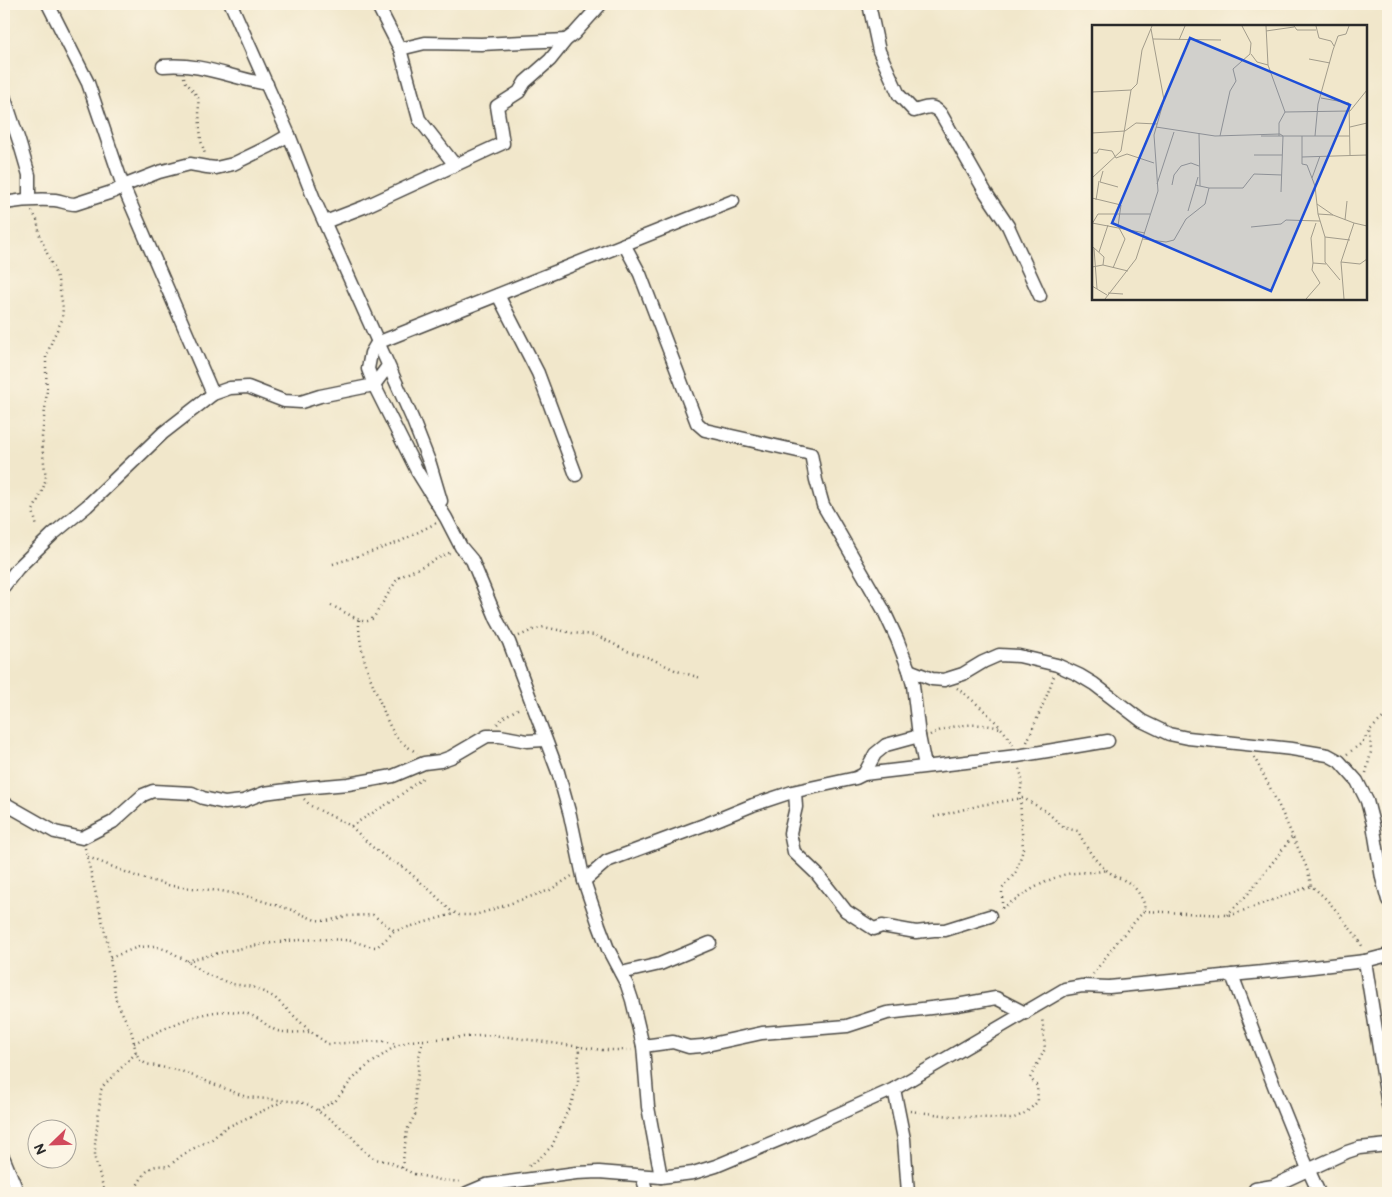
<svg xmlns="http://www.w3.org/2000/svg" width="1392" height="1197" viewBox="0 0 1392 1197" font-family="'Balsamiq Sans',sans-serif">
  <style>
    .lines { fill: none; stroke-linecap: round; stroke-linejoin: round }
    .street-casing { stroke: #494743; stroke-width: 15 }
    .path { stroke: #494743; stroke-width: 2.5; stroke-dasharray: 1 4; stroke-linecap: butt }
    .street { stroke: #fff; stroke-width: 12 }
    .inset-road { fill: none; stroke: #a29c8b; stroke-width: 1 }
    .view { fill: #1d4ed8; fill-opacity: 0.15; stroke: #1d4ed8; stroke-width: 2.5 }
    .inset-edge { fill: none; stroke: #2b2b2b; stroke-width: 2.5 }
  </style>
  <rect width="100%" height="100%" fill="#fcf5e5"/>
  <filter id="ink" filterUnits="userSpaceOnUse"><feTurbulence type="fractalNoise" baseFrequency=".02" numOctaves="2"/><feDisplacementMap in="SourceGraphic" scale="10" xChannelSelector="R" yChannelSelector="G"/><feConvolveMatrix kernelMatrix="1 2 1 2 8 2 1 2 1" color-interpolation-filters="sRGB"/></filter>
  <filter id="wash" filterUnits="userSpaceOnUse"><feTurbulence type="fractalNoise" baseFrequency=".0096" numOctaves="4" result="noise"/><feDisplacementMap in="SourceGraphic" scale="20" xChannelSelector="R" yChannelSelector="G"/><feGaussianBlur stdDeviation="1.12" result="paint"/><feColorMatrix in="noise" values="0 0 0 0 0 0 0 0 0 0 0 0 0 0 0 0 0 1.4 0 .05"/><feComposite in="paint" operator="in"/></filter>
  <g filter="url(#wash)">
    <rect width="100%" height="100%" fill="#f1e7cb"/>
  </g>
  <g filter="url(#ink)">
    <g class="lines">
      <defs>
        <g id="street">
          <path d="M48 4 88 83 123 186 213 394"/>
          <path d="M231 4 289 135 314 199 412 418 430 464 441 501"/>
          <path d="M377 4 400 49 419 119 455 165"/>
          <path d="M869 4 879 51 899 95 914 111C926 108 932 103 941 114L986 193 1008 226 1040 296"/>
          <path d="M400 49 425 43 481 44 566 40"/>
          <path d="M163 66C199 62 232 78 267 84"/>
          <path d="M4 96 19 141 29 175V199"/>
          <path d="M4 203C21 200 38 199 55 200 62 201 68 204 75 204L115 191 123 186 159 172 190 164 207 167 216 168 233 164 270 146 289 135"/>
          <path d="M325 222 364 207 503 143 497 106 519 92 525 82 550 60 566 40 574 34 601 4"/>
          <path d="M624 244 640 274 697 423 705 430 811 454 816 480 823 505 883 609 897 639 909 670 913 685 919 736 925 766"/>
          <path d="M498 295 538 373 576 475"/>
          <path d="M4 586 18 568 53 534 87 506 163 433 213 394 230 388 248 387 284 401 301 402 320 396 374 385 388 366"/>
          <path d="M909 670 932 679 944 680 963 674 983 662 999 655 1019 656 1057 665 1079 675 1094 684 1142 721 1169 734 1188 738 1292 749 1328 755 1339 761 1357 781 1367 801 1373 824 1382 878 1388 900"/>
          <path d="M864 774 1017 756 1108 741"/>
          <path d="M795 792 796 807 790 833 794 852 817 874 846 911 874 929 882 926 916 932 934 930H945L990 916"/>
          <path d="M4 803 55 832 82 838 113 822 143 795 153 791 192 793 203 798 225 803 233 802 243 801 264 793 302 788 348 784 393 776 424 763 440 761 451 757 487 736H500L527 741 545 740"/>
          <path d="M584 881 607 861 709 823 753 805 792 792 856 778 864 774 875 754 886 745 919 736"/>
          <path d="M1365 961 1388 1105"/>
          <path d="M621 973 660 964 710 943"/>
          <path d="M1232 975C1260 1048 1286 1122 1319 1193"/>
          <path d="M643 1046 673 1042 689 1047 702 1046 762 1033 847 1026 887 1013 957 1005 996 998 1025 1013"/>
          <path d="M894 1089 904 1139 908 1193"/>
          <path d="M4 1159 18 1193"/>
          <path d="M642 1176 647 1193"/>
          <path d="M661 1177 648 1107 643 1046 632 1000 627 985 608 949 599 925 584 881 570 815 558 772 509 642 497 620 472 560 461 547 446 518 417 471 374 385 368 369 371 353 377 343 733 201"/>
          <path d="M467 1193 486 1185 576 1173 599 1172 661 1177 693 1173 716 1166 805 1129 894 1089 1065 989 1082 986 1109 987 1304 968 1365 961 1388 955"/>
          <path d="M1256 1193 1255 1189 1273 1186 1347 1152 1359 1148 1388 1145"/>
        </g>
      </defs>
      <use href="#street" class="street-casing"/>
      <g class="path">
        <path d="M184 77 185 81 198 97 201 141 205 154"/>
        <path d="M32 211 37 220 40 236 58 280 63 307 62 320 53 338 46 357V372L47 390 42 437 43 455 46 478 43 489 33 511 37 527"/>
        <path d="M333 564 377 550 399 542 436 523"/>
        <path d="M331 605 359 620C365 622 369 622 374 617L398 578 451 552"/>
        <path d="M359 620C358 650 371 681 383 709 386 718 390 728 396 736 402 744 410 748 417 753"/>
        <path d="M519 636 533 630 544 627 572 633 596 635 627 651 650 658 677 671 701 678"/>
        <path d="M957 688C975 701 1003 726 1013 745"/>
        <path d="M497 724 504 717 521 707"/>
        <path d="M930 735C950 724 978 722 1000 728"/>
        <path d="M1027 742 1047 695 1054 676"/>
        <path d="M1347 754 1362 743 1370 730 1385 716 1388 711"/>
        <path d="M1254 757C1269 785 1283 813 1295 842 1302 856 1309 870 1311 886"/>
        <path d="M1366 773 1371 752 1370 731"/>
        <path d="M304 799 311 806 351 826 371 846 388 859 403 867 432 892 450 910 459 915H475L488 911 550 890 572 876"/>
        <path d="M934 817 981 805 1023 798 1046 811 1064 828 1078 831C1085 845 1093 859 1105 869 1119 881 1131 878 1141 897 1144 902 1145 906 1144 911L1117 942 1093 974"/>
        <path d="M351 826 394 800 424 777"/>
        <path d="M85 848 108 945 116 1000 132 1033 136 1053 140 1060 146 1064 181 1071 246 1097 300 1102 309 1105 337 1124 351 1136 365 1152 375 1159 390 1162 414 1174 441 1180 462 1182"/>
        <path d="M88 857 138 877 172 886 221 891 246 896 292 910 315 920 327 921 347 916 373 915 395 931"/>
        <path d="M1002 908V889L1016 872 1023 850 1020 798 1022 778 1019 767"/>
        <path d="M1002 908C1022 896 1040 882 1063 875 1077 871 1092 874 1106 870"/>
        <path d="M1144 911 1227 915 1234 914 1311 886C1326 897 1337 911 1348 926 1354 933 1360 940 1363 949"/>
        <path d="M1227 915 1248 894 1293 836"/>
        <path d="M110 958 138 947 154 946 167 950 187 961 208 975 232 984 253 987 274 997 311 1032 328 1044 383 1041 397 1044"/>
        <path d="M187 961C237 948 291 936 343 940 355 940 365 947 377 947L395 931 453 914"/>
        <path d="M134 1043C169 1027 209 1003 248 1014 260 1018 265 1025 275 1030 285 1034 299 1032 310 1032"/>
        <path d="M318 1110 336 1100 351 1081 362 1070 394 1047 409 1041 492 1035 509 1037 602 1050H632"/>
        <path d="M910 1111 950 1116 1010 1119C1022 1116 1030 1110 1038 1101L1037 1086 1030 1078 1045 1049 1042 1017"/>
        <path d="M529 1166 541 1157 552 1146 572 1101 578 1082 579 1046"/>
        <path d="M402 1168 407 1130 415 1115V1088L418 1073 419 1056 423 1041"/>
        <path d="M105 1193 95 1159V1145L101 1090 104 1085 136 1053"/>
        <path d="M133 1193C138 1185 145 1167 157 1166 161 1165 165 1167 169 1166L181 1156 196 1147 212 1139 225 1128 284 1101"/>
      </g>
      <use href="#street" class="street"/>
    </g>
  </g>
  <g transform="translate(1092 25)">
    <rect width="275" height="275" fill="#f1e7cb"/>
    <path class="inset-road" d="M174 1 176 40 193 87 187 98V111M202 1 205 5H224M224 1 227 13 239 16 242 21M174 6 202 2M61 14 129 15M87 15 93 1M159 29 165 37 176 40M217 34 238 38M0 67 39 65M229 73 257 78 258 130M193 87 258 86 275 65M64 102 123 111 188 109 191 111 189 167M258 102 275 98M0 108 33 106 44 98 65 99M107 108 108 161M128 111 138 66 144 56 141 44 158 29 159 18 150 1M169 111H258M210 111V139L215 140 223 161 226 189 233 212V237L248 255M223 111 226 79 241 25 246 11 254 9 257 1M0 128H5L7 124 20 126 24 133 35 129 62 138M162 130H190M210 132 275 130M11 146 8 157 26 162M0 153 29 126 39 65 45 59 50 25 60 1M220 153 228 131M65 159 82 107M80 160 82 150 89 141 99 138 107 141M103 160 117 163H151L162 149 190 150M0 173 29 180 26 201 33 214 21 243M4 175 7 156M225 179 241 190M96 186 106 152M226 189 241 190 262 198M253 195 255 176M0 198 53 208M224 198 219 213 221 238 234 239M0 199 6 189H58M159 202 189 199 194 195 228 196M233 212 258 215M51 214 74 217 82 215 94 194 113 179 117 163M1 222 12 232 11 240M2 223 5 264M7 227 16 200M249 237 268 239 275 234M0 242 11 240 36 246M0 261 15 270M16 268 31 269M13 274 44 234 66 166 62 110 72 75 59 4M214 274 228 258 220 245 221 238M252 274 249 237 262 198 275 201"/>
    <path class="view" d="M98 13 258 80 179 266 20 198Z"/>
    <rect width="275" height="275" class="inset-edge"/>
  </g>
  <rect width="1392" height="1197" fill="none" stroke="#fcf5e5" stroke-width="20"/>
  <g transform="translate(52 1144) rotate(247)"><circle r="24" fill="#fcf5e5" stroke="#a8a49b"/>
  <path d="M0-4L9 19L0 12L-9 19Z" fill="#d1495b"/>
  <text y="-8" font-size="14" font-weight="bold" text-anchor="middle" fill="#2b2b2b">N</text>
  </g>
</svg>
